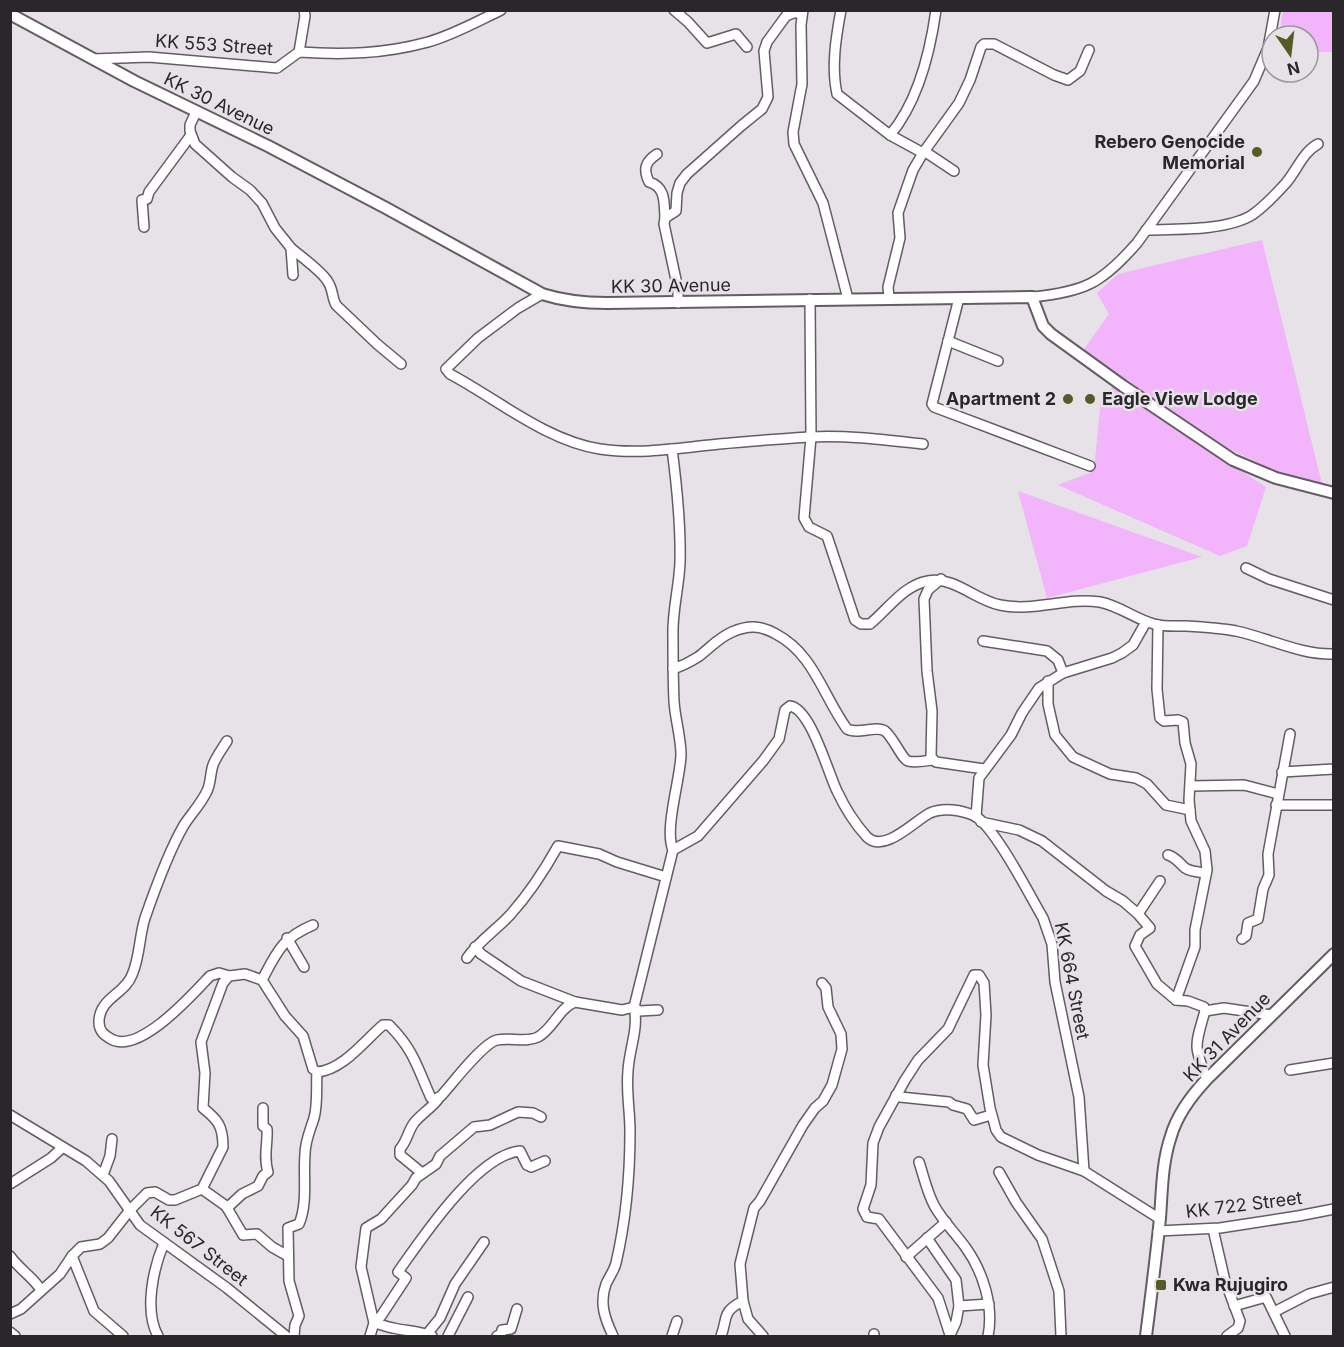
<svg xmlns="http://www.w3.org/2000/svg" width="1344" height="1347" viewBox="0 0 1344 1347" font-family="Inter,sans-serif">
  <style>
    .green { fill: #f2b4fa }
    .lines { fill: none; stroke-linecap: round; stroke-linejoin: round }
    .minor-casing { stroke: #635d63; stroke-width: 12 }
    .major-casing { stroke: #635d63; stroke-width: 14 }
    .minor { stroke: #fff; stroke-width: 9 }
    .major { stroke: #fff; stroke-width: 10 }
    .poi-dot { fill: #565a27; stroke: #e7e1e8; stroke-width: 2 }
    .labels { text-anchor: middle; stroke-width: 5; stroke-linejoin: round; paint-order: stroke }
    .street-label { font-size: 18px; fill: #2a272a; stroke: #e7e1e8 }
    .poi-label { font-size: 18px; font-weight: bold; fill: #2a272a; stroke: #e7e1e8; text-anchor: end }
  </style>
  <rect width="100%" height="100%" fill="#e7e1e8"/>
  <g class="green">
    <path d="M1283 11H1333V52H1308V36H1279Z"/>
    <path d="M1262 240 1322 484 1273 470 1219 444 1082 352 1109 314 1097 293 1118 274Z"/>
    <path d="M1113 387 1266 487 1247 546 1220 556 1058 485 1094 471 1101 398Z"/>
    <path d="M1018 491 1202 557 1047 598Z"/>
  </g>
  <g class="lines">
    <defs>
      <g id="minor">
        <path d="M674 10 688 22 707 43 736 34 747 47"/>
        <path d="M803 10 801 25 802 84 793 132 794 144 823 203 848 299"/>
        <path d="M841 10C836 37 831 67 837 94L890 135 923 153"/>
        <path d="M299 52 305 16 304 10"/>
        <path d="M93 59 149 57 277 68 299 52C344 55 384 54 428 42 453 35 478 21 501 10"/>
        <path d="M196 112 190 125V131L195 144 232 177 250 190 262 203 275 228 291 248 293 275"/>
        <path d="M890 135C918 102 930 53 936 10"/>
        <path d="M924 151 954 171"/>
        <path d="M657 154C645 162 643 169 649 182 666 187 664 203 665 218"/>
        <path d="M144 227 142 200 147 199 149 192 191 135"/>
        <path d="M1146 230C1176 229 1226 231 1252 215 1264 207 1276 194 1286 183 1297 170 1303 152 1318 144"/>
        <path d="M291 248C300 256 323 272 328 282 333 289 332 298 336 305L377 344 401 364"/>
        <path d="M542 294 518 308 478 338 446 369 450 374C497 399 547 441 600 449 639 455 680 448 719 444 749 441 779 439 810 437 848 435 886 440 923 444"/>
        <path d="M1032 297C1085 292 1102 283 1137 243L1254 81 1268 48 1275 10"/>
        <path d="M889 298 888 287 900 238 898 213 913 170 923 153 959 103 970 80 981 47 984 44H994L1054 75 1068 80 1080 71 1089 50"/>
        <path d="M959 298 932 404 934 407 1090 466"/>
        <path d="M810 299 811 437 804 518 809 527 827 536 855 620 861 624H870C888 609 904 585 928 581 954 576 975 600 1000 605 1034 612 1066 597 1100 602 1120 606 1135 619 1154 624 1165 627 1176 626 1186 626 1203 627 1220 628 1236 631 1269 638 1300 655 1334 654"/>
        <path d="M678 303V289L664 224 665 218 676 211 677 193 680 183 687 174 741 126 762 109 768 97 764 51 767 42 786 16 793 13H802"/>
        <path d="M948 341 998 361"/>
        <path d="M1246 568 1269 579 1334 600"/>
        <path d="M941 579 928 590 924 599 927 671 932 711 931 757 936 762 984 769"/>
        <path d="M1158 625 1157 689 1160 718 1164 721 1178 720 1183 722 1185 743 1191 764 1189 800 1191 821 1205 851 1207 870 1195 930V947L1176 1000 1188 1001 1204 1007 1205 1011C1195 1046 1193 1045 1207 1079"/>
        <path d="M983 641 1047 651 1058 660 1063 673"/>
        <path d="M673 669C682 666 690 662 698 657 710 648 718 638 732 632 748 625 760 625 776 634 814 654 823 696 847 729 858 735 876 725 885 731 893 737 902 759 908 761 915 763 925 761 932 760"/>
        <path d="M1048 681V704L1055 735 1073 757 1110 774 1136 778 1147 784 1166 805 1190 810"/>
        <path d="M227 741C222 749 216 757 213 765 210 774 211 783 207 791 201 804 191 814 184 825 170 849 154 892 145 918 139 937 140 957 132 975 125 994 99 998 99 1022 99 1031 104 1035 111 1039 139 1055 192 995 210 976L219 973 229 976"/>
        <path d="M1282 772 1334 769"/>
        <path d="M1191 786 1244 785 1278 794"/>
        <path d="M1276 805H1334"/>
        <path d="M976 817 979 778 1011 735 1022 713 1039 688 1063 673 1112 658 1122 653 1133 645 1146 622"/>
        <path d="M981 822 1019 830 1042 841 1106 891 1123 901 1138 914 1150 928 1140 935 1135 946 1157 984 1176 1000"/>
        <path d="M673 850 698 836 763 761 779 739 785 710 790 706C811 709 828 773 837 791 844 806 856 825 867 837 884 854 914 821 930 813 943 807 962 810 975 816 995 827 1030 896 1043 918L1052 944 1055 982 1079 1097 1084 1171"/>
        <path d="M1168 855C1177 858 1179 863 1185 868 1191 872 1199 872 1206 873"/>
        <path d="M1138 914 1160 881"/>
        <path d="M287 938 304 967"/>
        <path d="M1242 939 1246 936 1248 923 1258 919 1263 889 1269 875 1268 854 1290 734"/>
        <path d="M475 947 481 954 521 981 575 1002"/>
        <path d="M467 958C479 941 496 930 510 915 529 894 544 871 558 846L599 854 617 862 666 877"/>
        <path d="M262 980C277 952 282 938 313 925"/>
        <path d="M1205 1011 1224 1008 1271 1015"/>
        <path d="M1290 1070 1334 1063"/>
        <path d="M317 1072C343 1070 364 1041 383 1025H389C414 1050 417 1067 431 1098L435 1099 441 1096C452 1084 483 1043 497 1040 510 1037 526 1043 538 1037 553 1029 559 1008 575 1002L622 1010 634 1007 639 1011 658 1010"/>
        <path d="M896 1095 900 1097 949 1102 953 1105 967 1109 974 1120 991 1115"/>
        <path d="M10 1115 86 1161 109 1181 140 1225 227 1288 286 1336"/>
        <path d="M919 1162C924 1177 927 1193 935 1207 943 1221 956 1234 966 1248 983 1272 994 1306 988 1336"/>
        <path d="M999 1172 1016 1202 1042 1239 1059 1291 1061 1336"/>
        <path d="M422 1173 400 1155V1149C407 1141 408 1131 414 1123 421 1114 432 1108 439 1098"/>
        <path d="M103 1175 110 1156 112 1139"/>
        <path d="M10 1184 51 1158 62 1148"/>
        <path d="M202 1189 226 1206 243 1235 257 1234 272 1247 288 1256"/>
        <path d="M227 1208 242 1194 258 1186 263 1176 268 1172C263 1156 268 1145 267 1129L263 1126V1108"/>
        <path d="M1213 1229 1225 1281 1240 1321 1238 1328 1227 1336"/>
        <path d="M1158 1231 1220 1228 1298 1216 1334 1209"/>
        <path d="M927 1238 956 1280 959 1306"/>
        <path d="M10 1256C19 1269 33 1277 41 1290"/>
        <path d="M72 1256 94 1311 123 1336"/>
        <path d="M906 1257 946 1222"/>
        <path d="M1234 1306 1266 1297 1285 1336"/>
        <path d="M1274 1312 1309 1294 1334 1287"/>
        <path d="M10 1314 21 1309 60 1274 72 1256 81 1247 100 1244 108 1238 130 1210 147 1193 155 1192 169 1200H175L202 1189 223 1147C223 1126 218 1120 203 1108L205 1073 201 1042 223 983 229 976 245 974 262 980 285 1016 303 1036 313 1069 317 1072C316 1087 318 1104 314 1118 310 1131 305 1141 305 1154 303 1176 308 1203 299 1224L288 1228 289 1281 299 1316 295 1325 294 1336"/>
        <path d="M10 1332 15 1336"/>
        <path d="M427 1334 440 1318 455 1284 484 1242"/>
        <path d="M950 1335 938 1298 879 1219 867 1217 863 1209 871 1185 873 1143 879 1127 905 1080 918 1060 948 1029 974 975H979L984 983 986 1015 983 1065 990 1108 996 1130 1001 1137 1038 1155 1084 1171 1160 1219"/>
        <path d="M950 1335 956 1322 959 1306 989 1304"/>
        <path d="M158 1336C144 1311 153 1269 164 1243"/>
        <path d="M370 1336 374 1323 381 1316 406 1278 398 1272C422 1238 477 1155 520 1151L527 1165 531 1167 545 1161"/>
        <path d="M432 1336C419 1331 406 1331 393 1328 386 1327 381 1324 374 1323L361 1267 366 1228 381 1219 412 1185 416 1178 436 1164 440 1156 474 1127 490 1125 518 1112 533 1113 541 1117"/>
        <path d="M448 1336 468 1297"/>
        <path d="M497 1336 501 1334 502 1330 511 1329 517 1309"/>
        <path d="M613 1336C605 1319 599 1303 606 1284 609 1277 614 1271 616 1263 626 1220 630 1175 630 1131 630 1111 626 1091 628 1071 629 1049 639 1029 634 1007L673 850C664 829 680 781 681 755 681 737 675 719 674 701 673 679 673 658 673 636 672 611 679 588 680 563 681 524 677 487 672 449"/>
        <path d="M672 1336 677 1321"/>
        <path d="M721 1336C728 1318 721 1312 743 1301"/>
        <path d="M763 1336 748 1319 743 1301 741 1276 740 1264 754 1208 760 1201 803 1125 815 1108 823 1101 832 1085 842 1049 841 1034 828 1007 826 988 822 983"/>
        <path d="M874 1336V1334"/>
      </g>
      <g id="major">
        <path d="M10 14 134 81 268 146 386 208 542 294C564 301 585 303 607 303L1032 297 1043 326 1051 334 1123 386 1233 460 1276 478 1334 493"/>
        <path d="M1146 1336C1151 1297 1156 1258 1160 1218 1162 1191 1162 1162 1171 1136 1177 1115 1192 1095 1207 1079L1334 954"/>
      </g>
    </defs>
    <use href="#minor" class="minor-casing"/>
    <use href="#major" class="major-casing"/>
    <use href="#minor" class="minor"/>
    <use href="#major" class="major"/>
  </g>
  <g class="poi-dot">
    <circle cx="1257" cy="152" r="6"/>
    <circle cx="1068" cy="399" r="6"/>
    <circle cx="1090" cy="399" r="6"/>
    <rect x="1155" y="1279" width="12" height="12" rx="3"/>
  </g>
  <g class="labels">
    <g class="street-label">
      <text transform="translate(214 45) rotate(4)" y="6">KK 553 Street</text>
      <text transform="translate(219 104) rotate(26)" y="6">KK 30 Avenue</text>
      <text transform="translate(671 286) rotate(-1)" y="6">KK 30 Avenue</text>
      <text transform="translate(1072 981) rotate(79)" y="6">KK 664 Street</text>
      <text transform="translate(1227 1037) rotate(-46)" y="6">KK 31 Avenue</text>
      <text transform="translate(1244 1205) rotate(-7)" y="6">KK 722 Street</text>
      <text transform="translate(199 1246) rotate(38)" y="6">KK 567 Street</text>
    </g>
    <g class="poi-label">
      <text x="1245" y="148">Rebero Genocide<tspan x="1245" dy="21">Memorial</tspan></text>
      <text x="1056" y="405">Apartment 2</text>
      <text x="1102" y="405" text-anchor="start">Eagle View Lodge</text>
      <text x="1173" y="1291" text-anchor="start">Kwa Rujugiro</text>
    </g>
  </g>
  <rect width="1344" height="1347" fill="none" stroke="#2a272a" stroke-width="24"/>
  <g transform="translate(1290 54) rotate(166)"><circle r="28" fill="#e7e1e8" stroke="#9b979c" stroke-width="1.5"/>
  <path d="M0-4.5L10 22L0 15L-10 22Z" fill="#565a27"/>
  <text y="-9" font-size="16" font-weight="bold" text-anchor="middle" fill="#2a272a">N</text>
  </g>
</svg>
